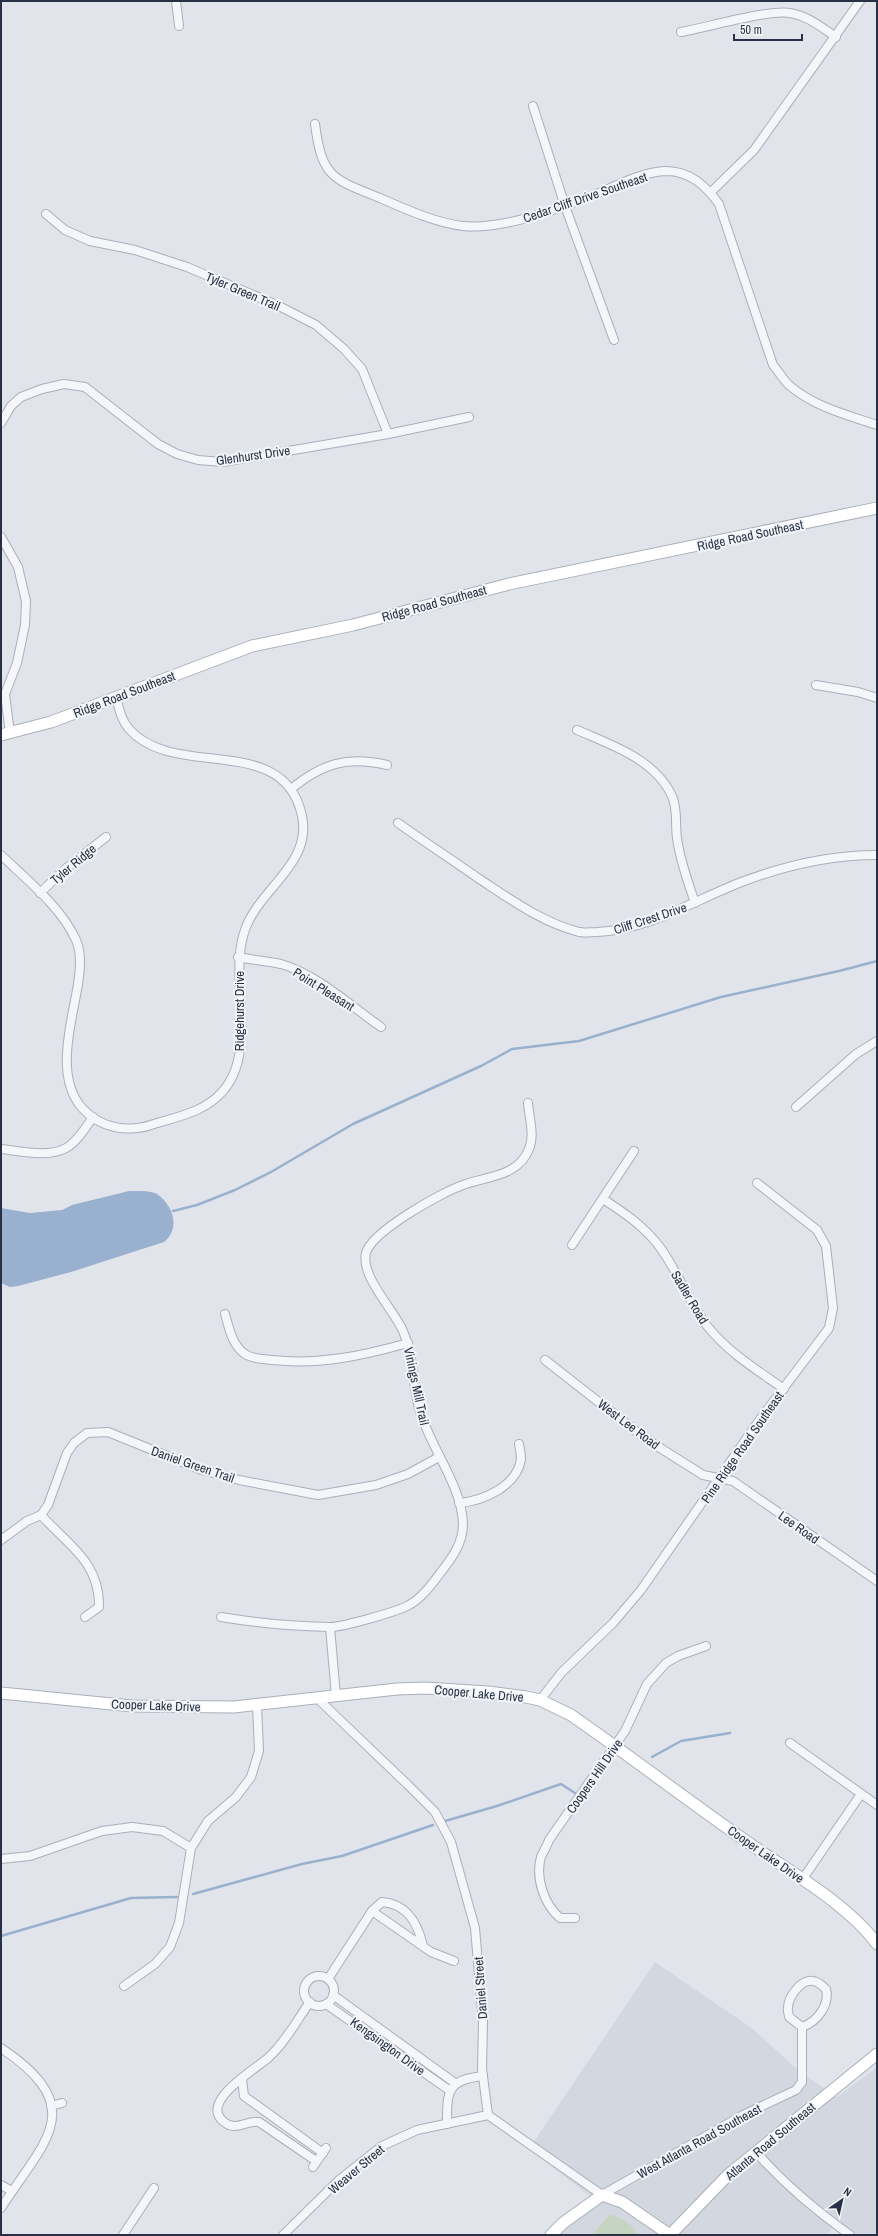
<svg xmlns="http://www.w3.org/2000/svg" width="878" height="2236" viewBox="0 0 878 2236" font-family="'Archivo Narrow',sans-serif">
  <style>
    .built { fill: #d3d7e0 }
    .green { fill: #c6d5c1 }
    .water { fill: #99b1ce }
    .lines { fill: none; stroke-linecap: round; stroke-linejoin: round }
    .stream { stroke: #99b1ce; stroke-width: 2.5 }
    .street-casing { stroke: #aaafb9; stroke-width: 10 }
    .secondary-casing { stroke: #aaafb9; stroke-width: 13 }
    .street { stroke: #f4f6f9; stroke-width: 8 }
    .secondary { stroke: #fff; stroke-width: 11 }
    .labels { text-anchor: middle; stroke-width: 4; stroke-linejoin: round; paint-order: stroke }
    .street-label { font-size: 13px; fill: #283144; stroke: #f1f4f8 }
  </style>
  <rect width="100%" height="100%" fill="#e1e5eb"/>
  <path class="built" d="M655 1962 753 2029 799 2071 837 2097 877 2067V2235H855L837 2219 827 2235H550L600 2204 529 2149Z"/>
  <path class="green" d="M610 2214C621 2219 634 2223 637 2235H592Z"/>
  <path class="water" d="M129 1191C137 1191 150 1190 157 1194 173 1205 181 1228 164 1242L71 1272 18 1286 10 1287 1 1283V1208L30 1213 62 1210 72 1205Z"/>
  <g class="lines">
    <g class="stream">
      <path d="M173 1211 197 1205 235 1190 271 1172 353 1124 481 1066 512 1049 579 1041 721 997 839 971 877 961"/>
      <path d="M652 1757 681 1741 730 1733"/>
      <path d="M445 1821 497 1806 561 1784 575 1793"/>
      <path d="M193 1894 302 1864 342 1856 433 1825"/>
      <path d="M1 1936 131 1898 177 1897"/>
    </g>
    <defs>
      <g id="street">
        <path d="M176 1 179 26"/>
        <path d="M681 32C704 28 770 9 790 13 808 16 821 27 836 37"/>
        <path d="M533 106 565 206 614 340"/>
        <path d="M315 124C322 178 333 179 380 198 405 209 436 223 463 226 503 230 557 209 594 195 616 186 641 172 666 171 690 171 706 186 719 204L773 365C779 372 784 381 790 386 815 407 847 415 877 425"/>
        <path d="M711 192 754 150 860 1"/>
        <path d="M46 214 65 230 90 241 135 250 187 267 277 305 316 325 344 349 362 369 388 434"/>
        <path d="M1 423 11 406 21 397 42 389 64 384 85 387 158 444 177 454 198 460 223 462 388 434 469 417"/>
        <path d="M1 537 18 567 26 601 25 625 17 663 5 694 10 733"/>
        <path d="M816 685 858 692 877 698"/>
        <path d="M577 730C611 745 655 759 672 796 678 809 675 825 677 838 680 861 688 882 695 903"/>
        <path d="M291 789C323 763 347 756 387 765"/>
        <path d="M398 823C425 842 452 860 478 878 510 899 541 922 579 932 584 933 591 932 597 932 648 930 693 901 739 883 783 866 829 855 877 855"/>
        <path d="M1 855C27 880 61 907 76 940 82 954 80 970 78 984 72 1022 54 1076 82 1108 101 1129 129 1133 154 1124 168 1120 183 1116 197 1110 248 1087 242 1037 240 990 239 967 238 948 246 927 262 887 312 863 302 816 284 731 175 781 129 729 121 720 119 708 116 697"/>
        <path d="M40 893 64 870 106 837"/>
        <path d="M238 957C252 960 267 961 281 964 315 973 352 1007 381 1027"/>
        <path d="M796 1107 856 1054 877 1041"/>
        <path d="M1 1149C20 1151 48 1158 66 1148 77 1142 86 1127 93 1117"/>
        <path d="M603 1199C623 1212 644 1226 659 1246 678 1271 688 1302 708 1327 729 1353 757 1370 784 1389"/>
        <path d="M572 1245 634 1151"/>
        <path d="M225 1314C229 1328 232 1345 245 1354 252 1359 263 1359 272 1360 319 1365 362 1356 408 1343"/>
        <path d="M545 1360 646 1439 703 1475 733 1481 877 1581"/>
        <path d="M459 1503C482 1501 517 1487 521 1459 521 1455 520 1449 519 1444"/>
        <path d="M41 1515C68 1545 100 1562 99 1607L85 1617"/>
        <path d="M1 1540 27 1521 41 1515 48 1505 67 1453 74 1443 87 1433 108 1432 202 1470 239 1480 318 1495 376 1485 408 1474 439 1457"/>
        <path d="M221 1617C257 1623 293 1626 329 1627 340 1628 399 1611 409 1605 422 1598 432 1584 441 1572 452 1558 463 1543 463 1524 462 1485 429 1446 419 1408 412 1382 414 1356 403 1331 394 1310 360 1276 366 1253 371 1232 442 1192 463 1185 487 1176 518 1177 529 1149 535 1135 529 1117 528 1103"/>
        <path d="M330 1627 336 1696"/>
        <path d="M318 1699 407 1784 435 1812 451 1842 475 1928 483 2022 482 2069 488 2115 602 2195 743 2115 796 2090 802 2082V2027C817 2022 830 2005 826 1989 822 1986 818 1981 813 1981 801 1979 788 1997 788 2008 787 2010 789 2014 789 2017L802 2027"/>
        <path d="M540 1700 562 1672 613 1623 641 1590 758 1422 829 1328 833 1308 826 1246 817 1230 757 1183"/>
        <path d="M790 1743 877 1805"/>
        <path d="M1 1859 30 1856 102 1831 132 1827 163 1831 191 1848"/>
        <path d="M802 1880 861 1794"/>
        <path d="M372 1911 431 1952 454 1961"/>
        <path d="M575 1918H560C544 1904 535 1878 541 1857 543 1852 547 1846 549 1840L625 1731 647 1684 666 1663 678 1656 706 1646"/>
        <circle cx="319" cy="1991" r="15"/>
        <path d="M328 1979 372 1911 382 1902C408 1904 418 1924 423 1946"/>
        <path d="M124 1986 155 1964 170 1947 179 1923 191 1848 208 1821 236 1797 251 1777 259 1751 257 1706"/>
        <path d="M333 1995 455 2083"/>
        <path d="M310 2002C297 2020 285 2043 268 2058 256 2069 198 2102 224 2122 236 2132 246 2120 259 2122L316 2161"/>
        <path d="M326 2004 449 2090"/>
        <path d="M1 2048C90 2108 45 2140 1 2208"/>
        <path d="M242 2079 244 2096 323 2153"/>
        <path d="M51 2106 62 2103"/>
        <path d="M447 2124C447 2091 447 2080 483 2076"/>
        <path d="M756 2152C784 2184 815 2210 850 2235"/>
        <path d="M313 2167 326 2148"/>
        <path d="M1 2185 12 2191"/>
        <path d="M123 2235 154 2188"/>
        <path d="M283 2235 338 2181 382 2146 417 2130 488 2115"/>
      </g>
      <g id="secondary">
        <path d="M1 735 51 722 252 646 353 625 509 584 877 508"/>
        <path d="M1 1693 132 1706 234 1707 397 1689 425 1688 488 1692 526 1697 540 1700 571 1715C630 1756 687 1800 746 1841 788 1871 847 1903 877 1944"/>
        <path d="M551 2235 563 2223 602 2195 622 2202 670 2235"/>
        <path d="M670 2235 728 2175 877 2054"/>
      </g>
    </defs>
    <use href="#street" class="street-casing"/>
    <use href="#secondary" class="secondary-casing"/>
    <use href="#street" class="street"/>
    <use href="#secondary" class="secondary"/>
  </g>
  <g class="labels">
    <g class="street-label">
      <text transform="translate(585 197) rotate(-19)" y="5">Cedar Cliff Drive Southeast</text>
      <text transform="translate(243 291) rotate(23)" y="5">Tyler Green Trail</text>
      <text transform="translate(253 455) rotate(-8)" y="5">Glenhurst Drive</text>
      <text transform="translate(750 535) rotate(-12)" y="5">Ridge Road Southeast</text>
      <text transform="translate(434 603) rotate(-15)" y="5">Ridge Road Southeast</text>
      <text transform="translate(124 694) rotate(-21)" y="5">Ridge Road Southeast</text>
      <text transform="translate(73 864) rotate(-40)" y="5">Tyler Ridge</text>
      <text transform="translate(650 918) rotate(-18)" y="5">Cliff Crest Drive</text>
      <text transform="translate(324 989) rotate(32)" y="5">Point Pleasant</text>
      <text transform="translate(239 1011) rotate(-90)" y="5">Ridgehurst Drive</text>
      <text transform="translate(690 1297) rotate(59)" y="5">Sadler Road</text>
      <text transform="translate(417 1386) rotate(78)" y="5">Vinings Mill Trail</text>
      <text transform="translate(629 1424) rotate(37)" y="5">West Lee Road</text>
      <text transform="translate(742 1447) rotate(-55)" y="5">Pine Ridge Road Southeast</text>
      <text transform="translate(193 1464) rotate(19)" y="5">Daniel Green Trail</text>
      <text transform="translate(799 1527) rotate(35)" y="5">Lee Road</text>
      <text transform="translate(479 1693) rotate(5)" y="5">Cooper Lake Drive</text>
      <text transform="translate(156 1705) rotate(2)" y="5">Cooper Lake Drive</text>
      <text transform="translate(594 1776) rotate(-55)" y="5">Coopers Hill Drive</text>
      <text transform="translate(766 1854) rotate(35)" y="5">Cooper Lake Drive</text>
      <text transform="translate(480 1988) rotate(-94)" y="5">Daniel Street</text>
      <text transform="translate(388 2046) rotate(36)" y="5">Kengsington Drive</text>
      <text transform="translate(699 2141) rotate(-29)" y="5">West Atlanta Road Southeast</text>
      <text transform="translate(770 2141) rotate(-40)" y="5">Atlanta Road Southeast</text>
      <text transform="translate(356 2169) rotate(-40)" y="5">Weaver Street</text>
    </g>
  </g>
  <rect width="878" height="2236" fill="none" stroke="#283144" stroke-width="4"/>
  <g transform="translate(842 2200) rotate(34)" stroke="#f1f4f8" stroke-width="3" paint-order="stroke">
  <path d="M0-3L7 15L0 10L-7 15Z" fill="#283144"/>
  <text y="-6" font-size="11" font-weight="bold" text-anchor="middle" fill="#283144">N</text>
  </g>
  <path d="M734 34v6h68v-6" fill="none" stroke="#283144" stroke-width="2"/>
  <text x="740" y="34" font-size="12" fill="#283144" stroke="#f1f4f8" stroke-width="3" paint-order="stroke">50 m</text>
</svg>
